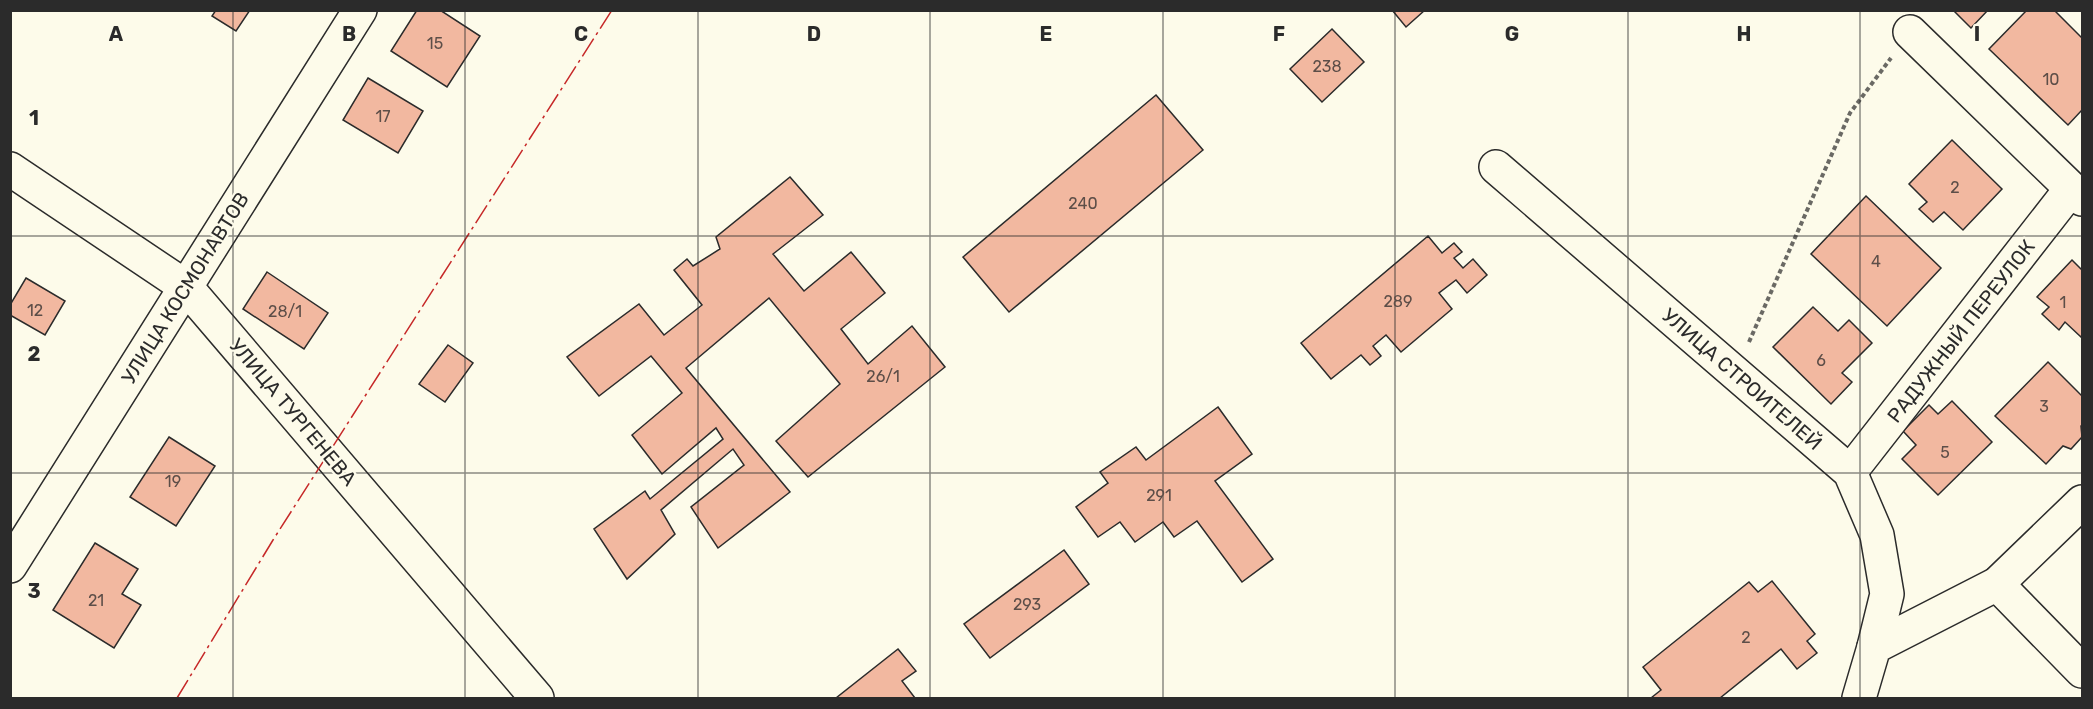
<svg xmlns="http://www.w3.org/2000/svg" width="2093" height="709" viewBox="0 0 2093 709" font-family="Rubik,sans-serif">
  <style>
    .building { fill: #f2b8a0; stroke: #2b2b2b; stroke-width: 1.5 }
    .lines { fill: none; stroke-linecap: round; stroke-linejoin: round }
    .minor-casing { stroke: #2b2b2b; stroke-width: 36 }
    .path { stroke: #6a6964; stroke-width: 4; stroke-dasharray: 4.5 3; stroke-linecap: butt }
    .minor { stroke: #fdfbea; stroke-width: 33 }
    .power { stroke: #c62828; stroke-width: 1.5; stroke-dasharray: 21 4.5 3 4.5; stroke-linecap: butt }
    .grid { fill: none; stroke: #2b2b2b; stroke-width: 1.5; stroke-opacity: 0.55 }
    .labels { text-anchor: middle; stroke-width: 4.5; stroke-linejoin: round; paint-order: stroke }
    .number-label { font-size: 16px; fill: #5d4e48 }
    .street-label { font-size: 20px; fill: #2b2b2b; stroke: #fdfbea }
    .grid-label { font-size: 20px; text-anchor: middle; font-weight: bold; fill: #2b2b2b; stroke: #fdfbea; stroke-width: 4.5; stroke-linejoin: round; paint-order: stroke }
  </style>
  <rect width="100%" height="100%" fill="#fdfbea"/>
  <g class="building">
    <path d="M216 10H250L236 31 212 16Z"/>
    <path d="M417 10H440L480 36 447 87 391 51Z"/>
    <path d="M1392 10H1425L1406 27Z"/>
    <path d="M1953 10H1988L1971 28Z"/>
    <path d="M2027 10H2054L2082 38V110L2068 125 1989 49Z"/>
    <path d="M1332 29 1364 62 1322 102 1290 69Z"/>
    <path d="M368 78 423 111 398 153 343 120Z"/>
    <path d="M1156 95 1203 150 1009 312 963 257Z"/>
    <path d="M1952 140 2002 189 1963 230 1944 212 1933 222 1919 209 1927 202 1909 184Z"/>
    <path d="M790 177 823 215 773 254 804 291 851 252 885 293 841 329 868 364 912 326 945 367 808 477 776 441 840 384 769 298 686 368 790 492 718 548 691 507 744 465 733 449 661 510 675 534 627 579 594 529 645 491 650 499 723 439 716 428 662 474 632 435 682 393 651 356 599 396 567 357 639 304 664 335 702 305 674 270 687 259 693 266 720 249 716 237Z"/>
    <path d="M1866 196 1941 268 1887 326 1811 254Z"/>
    <path d="M1428 236 1442 253 1454 243 1462 252 1454 258 1463 268 1473 259 1487 275 1467 293 1456 280 1439 293 1452 309 1401 352 1386 335 1373 346 1381 356 1370 365 1361 355 1331 379 1301 343Z"/>
    <path d="M2072 260 2082 270V335L2081 337 2065 322 2059 330 2042 314 2049 307 2037 297Z"/>
    <path d="M267 272 328 313 304 349 243 309Z"/>
    <path d="M26 278 65 301 45 335 10 315V305Z"/>
    <path d="M1813 307 1838 331 1849 320 1872 343 1842 373 1852 382 1831 404 1773 347Z"/>
    <path d="M448 345 473 363 445 402 419 384Z"/>
    <path d="M2048 362 2082 396V425L2081 426 2082 437 2071 449 2063 446 2046 464 1995 416Z"/>
    <path d="M1952 401 1992 442 1938 495 1902 459 1916 445 1903 431 1929 405 1938 414Z"/>
    <path d="M1218 407 1252 454 1215 481 1273 559 1242 582 1197 521 1174 537 1163 522 1135 542 1120 522 1098 537 1076 507 1108 483 1100 472 1136 447 1146 460Z"/>
    <path d="M169 437 215 466 176 526 130 497Z"/>
    <path d="M95 543 138 569 122 594 141 605 114 648 53 610Z"/>
    <path d="M1064 550 1089 584 990 658 964 624Z"/>
    <path d="M1772 581 1815 634 1807 641 1817 653 1797 669 1781 649 1720 698H1651L1661 690 1643 667 1749 582 1758 592Z"/>
    <path d="M898 649 916 671 902 681 915 698H836Z"/>
  </g>
  <g class="lines">
    <defs>
      <g id="minor">
        <path d="M1910 32 2082 199"/>
        <path d="M1496 167 1850 472 1877 535 1887 594 1874 647"/>
        <path d="M10 169 186 287 537 698"/>
        <path d="M1850 472 2071 189"/>
        <path d="M10 566 360 10"/>
        <path d="M1997 584 2082 671"/>
        <path d="M1859 698 1874 647 1997 584 2082 502"/>
      </g>
    </defs>
    <use href="#minor" class="minor-casing"/>
    <path class="path" d="M1749 342 1850 113 1891 58"/>
    <use href="#minor" class="minor"/>
    <path class="power" d="M177 698 273 540 612 10"/>
  </g>
  <path class="grid" d="M233 10V698M465 10V698M698 10V698M930 10V698M1163 10V698M1395 10V698M1628 10V698M1860 10V698M10 236H2082M10 473H2082"/>
  <g class="labels">
    <g class="number-label">
      <text x="435" y="49">15</text>
      <text x="1327" y="72">238</text>
      <text x="2051" y="85">10</text>
      <text x="383" y="122">17</text>
      <text x="1955" y="193">2</text>
      <text x="1083" y="209">240</text>
      <text x="1876" y="267">4</text>
      <text x="1398" y="307">289</text>
      <text x="2063" y="308">1</text>
      <text x="35" y="316">12</text>
      <text x="285" y="317">28/1</text>
      <text x="1821" y="366">6</text>
      <text x="883" y="382">26/1</text>
      <text x="2044" y="412">3</text>
      <text x="1945" y="458">5</text>
      <text x="173" y="487">19</text>
      <text x="1159" y="501">291</text>
      <text x="96" y="606">21</text>
      <text x="1027" y="610">293</text>
      <text x="1746" y="643">2</text>
    </g>
    <g class="street-label">
      <text transform="translate(185 288) rotate(-58)" y="7">УЛИЦА КОСМОНАВТОВ</text>
      <text transform="translate(1961 331) rotate(-52)" y="7">РАДУЖНЫЙ ПЕРЕУЛОК</text>
      <text transform="translate(1742 379) rotate(41)" y="7">УЛИЦА СТРОИТЕЛЕЙ</text>
      <text transform="translate(293 412) rotate(50)" y="7">УЛИЦА ТУРГЕНЕВА</text>
    </g>
  </g>
  <g class="grid-label">
    <text x="116" y="41">A</text>
    <text x="349" y="41">B</text>
    <text x="581" y="41">C</text>
    <text x="814" y="41">D</text>
    <text x="1046" y="41">E</text>
    <text x="1279" y="41">F</text>
    <text x="1512" y="41">G</text>
    <text x="1744" y="41">H</text>
    <text x="1977" y="41">I</text>
    <text x="34" y="125">1</text>
    <text x="34" y="361">2</text>
    <text x="34" y="598">3</text>
  </g>
  <rect width="2093" height="709" fill="none" stroke="#2b2b2b" stroke-width="24"/>
</svg>
